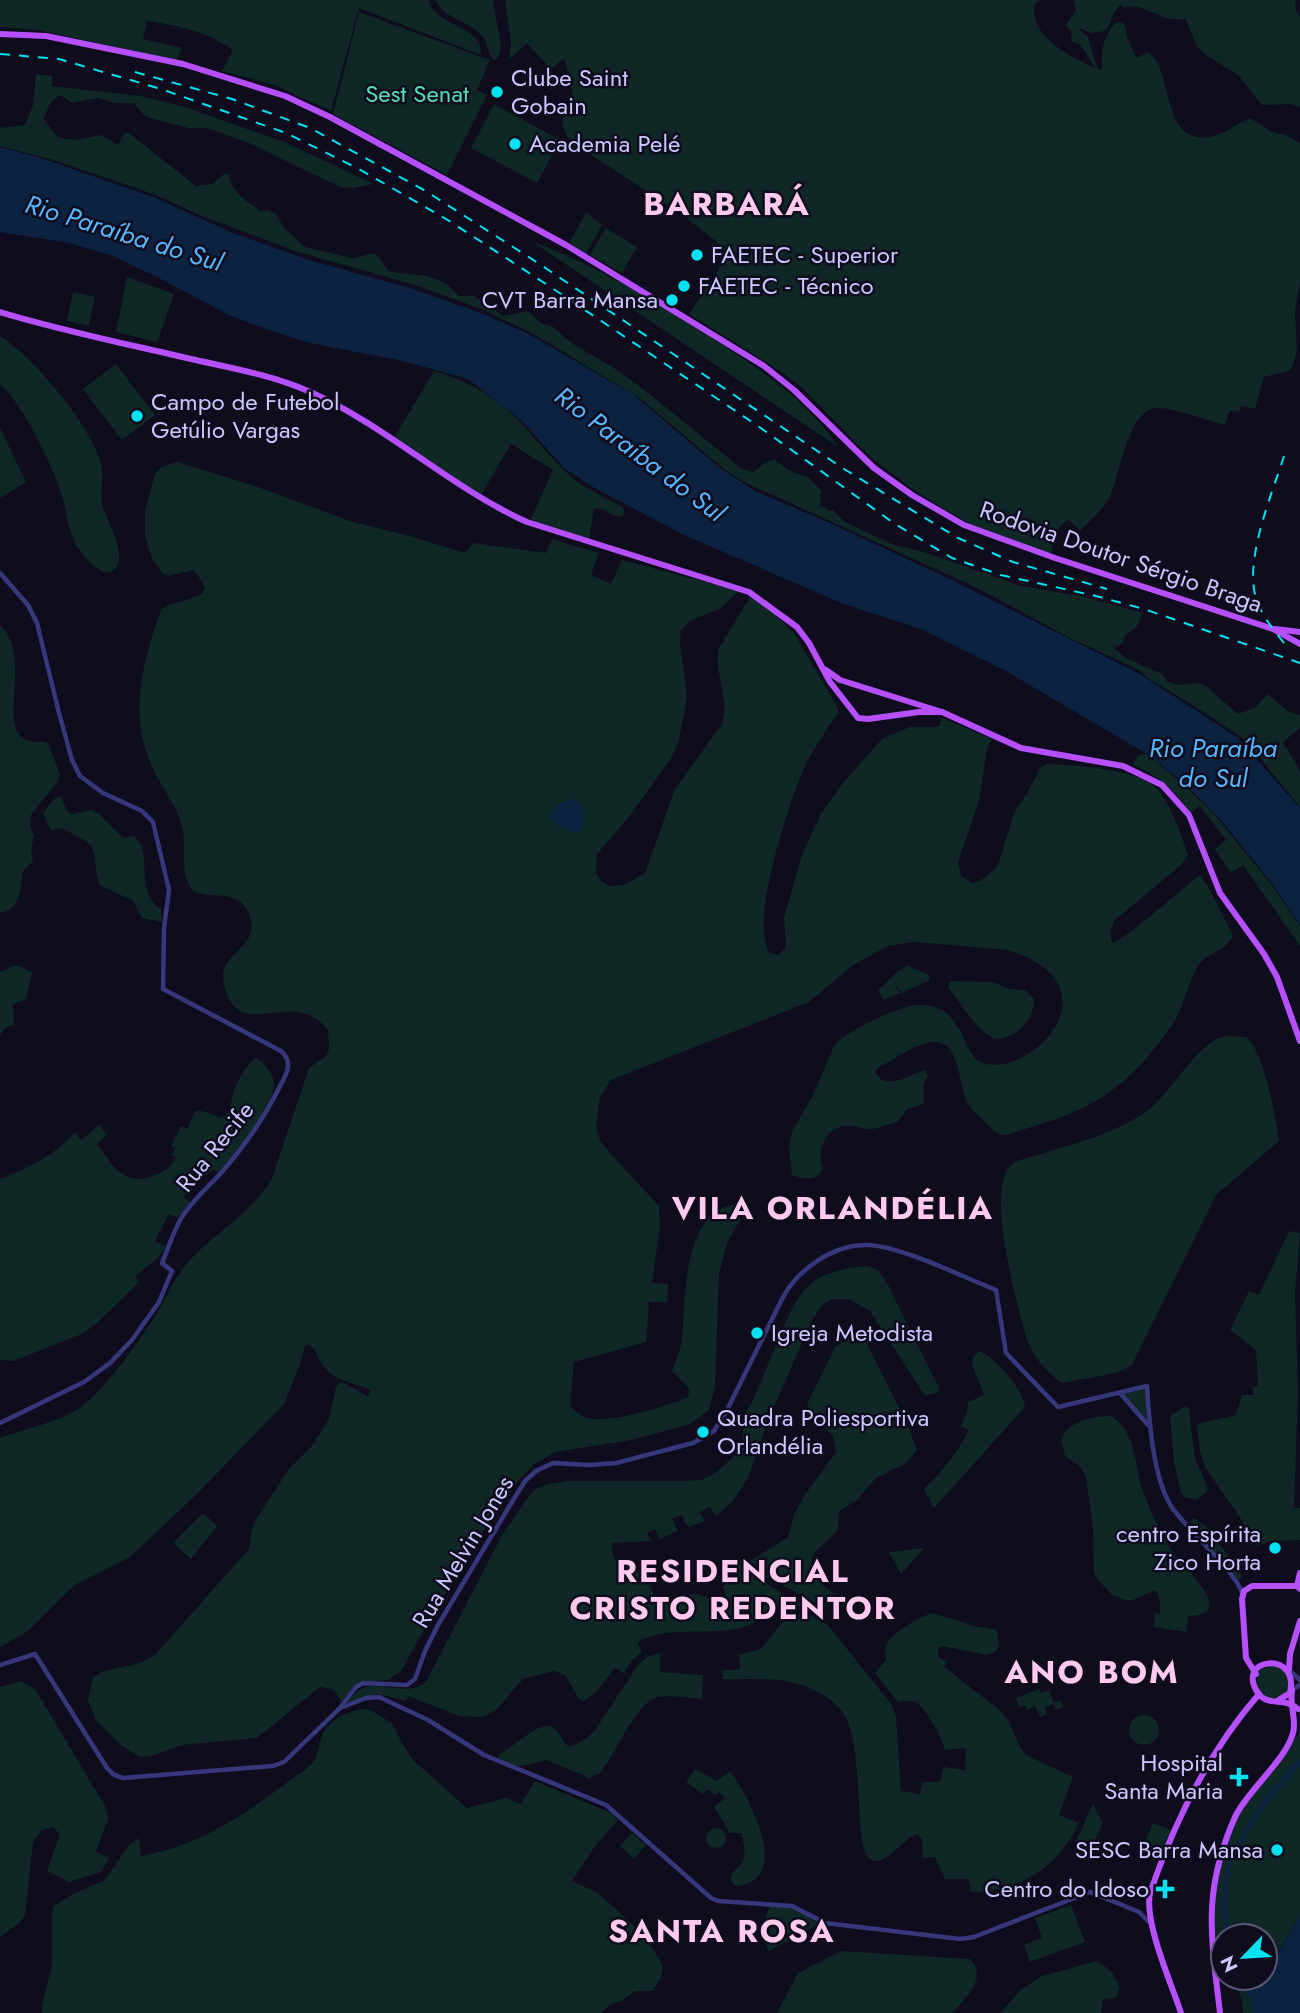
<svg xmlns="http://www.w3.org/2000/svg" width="1300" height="2013" viewBox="0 0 1300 2013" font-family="Jost,sans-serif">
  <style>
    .green { fill: #0f2725 }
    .water { fill: #0c2241 }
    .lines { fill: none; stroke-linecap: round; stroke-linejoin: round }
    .minor { stroke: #37377c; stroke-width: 4.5 }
    .major { stroke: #b650fe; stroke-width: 6 }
    .rail { stroke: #02e2f0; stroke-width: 2; stroke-dasharray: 10 9; stroke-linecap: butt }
    .poi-dot { fill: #02e2f0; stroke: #0e0c1d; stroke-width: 2.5 }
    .labels { text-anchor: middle; stroke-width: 5; stroke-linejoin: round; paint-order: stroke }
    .poi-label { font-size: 24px; fill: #ccc8ff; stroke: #0e0c1d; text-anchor: start }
    .park-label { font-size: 24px; fill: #56ddb6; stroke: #0e0c1d }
    .street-label { font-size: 24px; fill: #ccc8ff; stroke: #0e0c1d }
    .water-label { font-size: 26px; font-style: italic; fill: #57b7fe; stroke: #0e0c1d }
    .district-label { font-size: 32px; font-weight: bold; letter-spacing: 2px; fill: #ffcaed; stroke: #0e0c1d }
  </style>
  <rect width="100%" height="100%" fill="#0e0c1d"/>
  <g class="green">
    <path d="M0 0H429C434 27 484 25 481 55L359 8 331 111 274 85 222 71 233 50C208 32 176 25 147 21L143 39 182 48 176 60 38 30 0 27Z"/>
    <path d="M436 0H493L501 46 498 58 494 60C486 51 489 40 477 31 463 19 443 18 436 0Z"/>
    <path d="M505 0H1041L1035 3C1027 36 1071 57 1095 68L1080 44 1072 42 1071 31 1066 25 1076 10 1074 0H1295L1296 10 1300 17V107L1290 104 1262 105 1238 75 1206 55 1197 46 1185 18C1164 26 1143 0 1124 8L1120 5C1110 16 1112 24 1105 31L1091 33 1078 28 1088 37 1097 68 1102 70C1102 49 1101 42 1115 23L1122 22 1125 25 1128 40 1137 58 1148 52C1175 71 1160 145 1210 137 1225 134 1236 124 1250 118L1272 132 1288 136 1300 143V283L1295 310 1297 350 1292 368 1289 371 1264 377 1255 409 1241 406 1239 412 1230 410 1225 425C1209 421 1172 407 1157 408 1128 410 1121 471 1111 494 1104 509 1092 519 1080 531L1068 519C1056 529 1053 539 1051 555L976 528 915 491 869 456 802 388 783 373 689 314 719 269 721 254 717 242 681 214 570 141C554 114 567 115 573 93L564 58 551 69 527 43 509 60 511 43Z"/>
    <path d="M359 12 490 60 477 90 487 95 447 175 333 114Z"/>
    <path d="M36 74 52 76V86L140 96 182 106 282 141 374 184 352 188 340 187 249 143 207 128H188L150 118 143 114 134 103H115L98 98 72 103 61 95C52 98 46 110 44 119L55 134 61 138 75 140 101 135 118 145 124 134 129 133 196 186 212 184 224 174H228L234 189 242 198 261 211 268 210 276 214 284 228 305 247 353 258 374 253 378 256 388 271C406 275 430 273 446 284 451 287 454 292 459 296H475L503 316 528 311 542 324 552 326 573 344 611 366 642 388 742 469 753 472 766 462 775 460 789 470 809 478 822 491 820 495 821 508 824 506 828 511 833 510 845 522 894 545 924 552 1018 585 1084 597 1143 613 1136 628 1125 635 1122 644 1114 648 1126 658 1162 674 1168 682 1181 685 1199 683 1206 686 1238 714 1256 707 1267 694 1289 712 1300 715V728L1283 742 1300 771V807L1245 740 1196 707 1151 680 1139 670 1070 638 975 587 746 483 725 470 641 399 535 335 484 310 415 285 298 252 204 217 153 194 53 160 0 146V128L25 125 33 105Z"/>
    <path d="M494 104 560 140 537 183 471 148Z"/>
    <path d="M586 213 602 225 586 254 569 243Z"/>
    <path d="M606 228 637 247 622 273 590 255Z"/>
    <path d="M531 241C597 266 656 301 714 339 760 370 808 400 838 447Z"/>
    <path d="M127 277 174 294 157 342 116 332Z"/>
    <path d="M73 292 95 297 89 326 67 321Z"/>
    <path d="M0 336C33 357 92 426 101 464 105 480 98 496 104 511 109 522 133 569 108 572 98 574 82 554 77 546 66 528 67 508 60 490 50 461 23 404 0 384Z"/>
    <path d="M116 364 155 415 122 440 83 389Z"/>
    <path d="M434 371C468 380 497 398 522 424 537 440 550 457 566 472 582 487 602 497 622 506L624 510 623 516C612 519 605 506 594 509L589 539 544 526 531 519 553 470 511 444 481 495 394 438Z"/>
    <path d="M0 428 26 482 0 498Z"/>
    <path d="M177 462 255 486 353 522 413 537 465 553 473 543 546 553 552 539 599 553 591 575 611 584 622 560 739 591 721 608 690 621 681 630 680 642 687 697 679 740 671 758 629 817 597 854 596 872 601 881 609 886 624 885 645 873 675 789 722 724 725 707 718 667V650L750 597 774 614 794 633 838 708V713C827 730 815 746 806 764 791 797 748 924 770 953L779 955 786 947 784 917 803 852 821 814 842 784 883 738 910 727H939L942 718 992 739 987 749 979 801 958 862 961 876 972 883 980 881 995 869 999 862 1014 813 1026 795 1041 767 1047 764C1073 765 1134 769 1154 786 1169 799 1182 836 1188 855L1181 865 1115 920 1110 932 1112 943C1123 942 1185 886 1200 875L1206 883 1233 935C1228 951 1207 952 1198 966 1188 983 1185 1003 1175 1020 1153 1054 1124 1087 1087 1106 1062 1119 1033 1126 1006 1135 995 1135 992 1128 984 1121 978 1115 970 1109 966 1100 959 1085 960 1041 934 1042 916 1042 895 1060 879 1067L876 1072 880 1079C899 1087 909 1073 926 1070L928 1076 923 1085 924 1104 907 1109 898 1122C889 1123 880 1128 872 1129 864 1130 857 1126 850 1126 826 1124 816 1151 823 1169 816 1182 804 1179 792 1175L789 1149 792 1132 813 1095 834 1046C845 1031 896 1008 915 1005 924 1004 934 1006 942 1010 958 1019 965 1044 975 1059 1019 1090 1128 988 1008 950L915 942 888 946 853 965 809 1002 611 1080 600 1097 596 1125 600 1140 609 1152 659 1206 660 1227 652 1283 668 1284 667 1302H649L646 1342 574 1362 570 1405C573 1409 578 1414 582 1416 603 1427 665 1406 687 1398L690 1390 672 1371C676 1361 680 1351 682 1340 686 1301 681 1213 734 1205L739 1209 741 1218 727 1243 719 1274 715 1387 709 1410 690 1424 632 1440 555 1452 533 1465 505 1496 438 1605 401 1671 388 1680 359 1682 342 1702 333 1689 320 1687 257 1738 182 1745 151 1756 140 1757 122 1746 96 1720 88 1700 93 1678 101 1672 140 1663 155 1655 249 1549 252 1529 258 1516 289 1469 312 1446 329 1419 336 1387 339 1383H344L368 1396 371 1390C357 1384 334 1380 325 1368 318 1360 317 1350 309 1344L305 1345 300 1364 284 1404 197 1494 130 1557 75 1585 28 1631 0 1647V1438C24 1429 59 1422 81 1407 104 1391 139 1341 155 1316 167 1298 174 1277 189 1261 216 1231 252 1214 272 1178L309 1068 326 1056 329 1049 328 1030C297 992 258 1028 236 1008 229 1002 226 993 224 985 216 953 257 949 251 921 243 882 204 904 191 888 179 872 187 844 182 825 176 805 162 788 153 769 128 716 142 663 161 610L166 606 201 595 205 589 202 581 193 570 168 576 163 574 152 558 145 537V511L155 474 161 467Z"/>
    <path d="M0 625C32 656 0 719 22 738 31 744 39 740 48 743L60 774 57 782 31 815 30 827 34 836 31 850 33 861 23 871C19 889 23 908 0 913Z"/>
    <path d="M1147 754 1182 783 1215 815 1271 884 1300 926V946L1243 865 1231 873 1215 849 1226 840 1200 806 1191 813C1175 791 1158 775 1133 765L1139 755Z"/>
    <path d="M60 796 68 812 72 814 92 810 100 815 121 836 124 838 133 836C156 851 132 890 161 909L162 922 142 918 133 901 100 885C93 872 99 851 87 842 79 837 70 833 62 828L52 830 50 828 43 813 54 799Z"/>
    <path d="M16 965 32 972 26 999 13 1004 14 1025 5 1028 0 1035V972Z"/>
    <path d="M908 966 929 975 930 980 902 993 893 982 900 993 884 1000 878 990 899 970Z"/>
    <path d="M950 981 993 982 1009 989 1026 990 1034 999C1035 1019 1016 1039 995 1039 976 1030 961 1004 948 987Z"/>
    <path d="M1227 1036 1246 1037C1264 1051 1276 1118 1279 1141L1216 1195 1132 1365 1116 1373 1062 1383C1046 1372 1033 1357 1026 1337 1018 1305 982 1183 1014 1163 1022 1158 1034 1157 1044 1153 1079 1142 1116 1133 1147 1111 1173 1092 1198 1039 1227 1036Z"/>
    <path d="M255 1058C261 1060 263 1063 267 1068 270 1073 274 1077 274 1083 275 1105 233 1156 218 1172L213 1169 183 1197 190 1202 178 1218 169 1214 155 1241 166 1247C159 1260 145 1266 135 1277L139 1282 96 1324 82 1334 13 1361 0 1360V1179C29 1168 54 1155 75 1133L81 1140 99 1125 107 1135 97 1144C113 1166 124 1188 155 1175 165 1171 171 1167 176 1158L172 1155 175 1148 171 1146 181 1126 187 1129 196 1110 210 1113 220 1118C232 1113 230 1105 233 1094 236 1082 246 1066 255 1058Z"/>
    <path d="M1289 1231 1300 1233 1295 1294 1298 1393 1294 1508H1300V1540L1272 1541 1257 1546 1251 1542 1243 1522 1205 1467 1200 1451 1197 1424 1236 1415 1242 1395H1253V1387L1258 1386 1256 1350 1230 1330 1249 1291 1259 1295Z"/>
    <path d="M868 1266 879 1271 888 1285 939 1388 938 1392 925 1396 870 1311 849 1299H832L822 1305 811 1322 767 1423 748 1478 732 1502 716 1516 710 1507 700 1512 705 1521 688 1527 681 1515 672 1519 678 1531 660 1539 655 1529 647 1533 651 1541 612 1543C609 1572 639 1564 649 1581 652 1588 652 1595 656 1602 687 1604 688 1581 718 1605L726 1604 728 1601 723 1587 739 1558C759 1580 779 1594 807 1605L806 1608C778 1599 765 1622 741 1628 707 1636 669 1625 638 1642L642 1652 632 1660 624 1673 615 1668 597 1691 584 1701 579 1699 565 1675 554 1671 523 1679 497 1709 483 1717 459 1716 408 1696 406 1701 377 1694 349 1702 348 1700C353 1695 359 1689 366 1687 386 1682 408 1697 426 1682L501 1537 526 1500 534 1490 545 1485 566 1481H683L701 1480 714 1474 739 1452 742 1441 744 1416 754 1398C762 1378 771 1358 779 1338 800 1288 809 1271 868 1266Z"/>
    <path d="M861 1332 906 1421 917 1450 906 1463 876 1478 856 1501 839 1511 838 1530C832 1537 824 1543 817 1550 801 1568 822 1587 838 1595L818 1605C796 1588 767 1583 749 1562L788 1537 794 1515 804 1496 836 1452 833 1436 810 1412 807 1404 835 1347Z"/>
    <path d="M979 1351C995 1357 1024 1390 1025 1407L934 1508 924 1489C943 1470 957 1454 969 1430L961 1426 967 1412 968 1402 984 1395C981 1381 963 1361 979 1351Z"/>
    <path d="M1147 1386 1149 1426 1120 1393Z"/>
    <path d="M1185 1406 1189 1409 1195 1459 1208 1488 1206 1493 1196 1500 1185 1497 1181 1493 1174 1463 1170 1416Z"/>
    <path d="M1111 1416C1135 1429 1135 1465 1142 1488 1147 1505 1156 1522 1164 1537 1169 1548 1177 1560 1186 1568 1198 1581 1231 1616 1188 1616L1186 1632 1154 1627 1155 1613 1160 1614C1161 1607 1160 1595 1155 1590L1133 1600H1125L1112 1595 1098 1580 1094 1573 1093 1529 1086 1477 1081 1467 1065 1456 1061 1440C1068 1421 1092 1416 1111 1416Z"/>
    <path d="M203 1513 217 1526 191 1559 173 1543Z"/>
    <path d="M1194 1518 1205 1525 1240 1571 1242 1578 1238 1580 1232 1574 1192 1526 1190 1522Z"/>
    <path d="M924 1548 901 1574 889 1552Z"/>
    <path d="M933 1613 974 1626 997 1630 999 1647 995 1652 987 1655 942 1646 938 1649V1657L947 1661 944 1667 1001 1711 1009 1722 1020 1747 1026 1755 1073 1777 1059 1815 1079 1823C1058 1867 1019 1893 970 1892V1883L967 1879H945L935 1857 923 1858 922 1839 918 1834C901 1838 874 1884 863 1846 857 1813 860 1744 846 1718 835 1695 801 1682 777 1680 760 1678 741 1680 723 1679L722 1671 740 1669 739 1655 761 1649 783 1621 789 1618 800 1614 813 1616 827 1624 892 1705 896 1717 901 1791 920 1794 922 1783 940 1781 944 1767 965 1770 966 1748 945 1750C942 1739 926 1707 915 1702 910 1700 903 1702 898 1702L875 1673 886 1660C886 1659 885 1649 885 1648 889 1634 920 1616 933 1613Z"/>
    <path d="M660 1653V1672L703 1675 702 1699C688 1698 672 1695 658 1697 636 1701 615 1757 599 1774L589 1778 547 1760 521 1766 510 1765 498 1760 499 1754C514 1748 540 1718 554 1728 560 1733 562 1741 568 1746 577 1746 589 1737 595 1730L638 1665 647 1657Z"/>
    <path d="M1273 1664 1290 1676 1287 1694 1272 1700 1261 1695 1256 1683 1259 1671Z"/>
    <path d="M21 1681 35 1689 105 1806 108 1819 96 1852 109 1858 101 1872 69 1882 47 1871 60 1834 53 1827 42 1830 33 1842 25 1915 19 1923 0 1937V1687Z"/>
    <path d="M1039 1689 1041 1693 1049 1690 1054 1703 1060 1700 1063 1707 1056 1710 1053 1704 1045 1708 1047 1714 1040 1717 1035 1706 1027 1710 1025 1705 1019 1707 1016 1698Z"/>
    <path d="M362 1709 370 1710 392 1723 402 1743 413 1760 467 1808 506 1798 521 1804 535 1781 611 1813 618 1820 595 1846 572 1881C580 1885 589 1888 597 1893 617 1908 655 1944 663 1967L661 1977 653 1991H635L621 2001 611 2004 601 2013H42V2005L52 1965V1912L54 1906 71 1895 105 1880 129 1845 139 1838 141 1856C197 1846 241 1817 285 1784 294 1777 309 1769 315 1760 318 1754 319 1745 321 1739 326 1721 345 1712 362 1709Z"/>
    <circle cx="1144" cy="1730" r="15"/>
    <path d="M1300 1732V1915L1265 1974V1936H1223V1970L1217 1959 1214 1944 1213 1884 1237 1813Z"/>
    <path d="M695 1769 717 1781 730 1771C749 1796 795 1882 735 1886 725 1874 736 1872 742 1862 747 1854 743 1841 741 1833H730L714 1807 725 1798 719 1792 715 1795 708 1789 703 1794 686 1782Z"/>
    <path d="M1093 1804 1103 1823 1095 1840 1075 1843Z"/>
    <path d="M1153 1823 1174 1831 1162 1858 1142 1849Z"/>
    <circle cx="716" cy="1838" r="10"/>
    <path d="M632 1833 646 1845 634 1859 620 1846Z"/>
    <path d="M1071 1905 1085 1942 1030 1962 1024 1945 1042 1938 1035 1918Z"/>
    <path d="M771 1906 795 1908 819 1924 769 1951C762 1943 763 1914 771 1906Z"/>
    <path d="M841 1951 970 1959C989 1978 965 1999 952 2013H777L798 1973Z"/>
    <path d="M1097 1961 1111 1971 1120 1987 1116 1998 1103 1999 1101 2013H1000L1022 1989 1042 1976Z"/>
    <path d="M1232 1978H1263L1252 2003 1253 2013H1243L1242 1999Z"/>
  </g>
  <g class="water">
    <path d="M0 147 38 157 156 198 233 233 309 260 413 289 486 315 529 334 634 395 720 468 755 491 828 522 950 579 1140 674 1238 738 1300 808V925L1271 882 1220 819 1182 781 1147 754 1006 671 921 629 841 603 682 534 593 487 564 468 523 422 468 379 403 361 310 343 272 331 233 317 159 278 113 256 69 243 0 232Z"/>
    <path d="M573 799 581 804 584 814 583 828 576 833C573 832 556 824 555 823 544 812 565 800 573 799Z"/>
    <path d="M1300 1758V1766C1277 1787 1238 1841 1230 1870 1225 1891 1226 1916 1229 1936H1224C1222 1915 1221 1892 1226 1871 1233 1839 1276 1780 1300 1758Z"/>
    <path d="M1300 1915V2013H1253L1252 2003 1239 1978H1247L1256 1991Z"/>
  </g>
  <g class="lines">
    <g class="minor">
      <path d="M0 573 28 605 37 623 59 713 72 760 80 776 103 793 142 811 153 822 169 890 164 928 163 989 281 1051C295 1063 285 1077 278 1090 263 1120 243 1148 220 1174 208 1187 194 1199 184 1214 174 1228 169 1247 162 1263L172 1271 159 1302 132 1340 110 1363 84 1382 0 1423"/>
      <path d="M1120 1393 1148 1425"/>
      <path d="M0 1665 35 1654 107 1768 114 1775 123 1778 273 1766 284 1762 340 1708 366 1698 379 1697 428 1720 484 1755 606 1805 711 1898 718 1901 792 1906 825 1923 960 1939 974 1937 1090 1892 1139 1912 1152 1925"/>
      <path d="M1290 1671 1300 1680"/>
      <path d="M1292 1690 1300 1685"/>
      <path d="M340 1708 356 1687 363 1683 407 1685 415 1679 425 1651 438 1625 512 1502 525 1481 536 1471 553 1463 590 1465 616 1463 693 1443 714 1431 726 1412 782 1299C797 1270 834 1243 869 1245 903 1247 963 1277 996 1290L1006 1353 1058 1407 1147 1386C1149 1420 1153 1477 1171 1506 1186 1529 1237 1573 1242 1593"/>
    </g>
    <g class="major">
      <path d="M0 34 46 36 183 64 285 96 330 117 566 245 764 366 794 390 874 468 912 495 964 525 1055 558 1273 629 1300 644"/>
      <path d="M0 312C63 331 127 344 191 359 231 368 271 375 308 391 386 425 449 487 527 522L749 592 797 627 809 643 830 682 858 718 868 719 919 712H942"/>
      <path d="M1275 629 1300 632"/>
      <path d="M826 670 840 680 942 712 1021 748 1123 766 1162 785 1189 815 1220 893 1264 954 1277 977 1300 1041"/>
      <path d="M1300 1573 1297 1586 1300 1589"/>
      <path d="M1289 1669 1290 1654 1300 1621"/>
      <path d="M1256 1674 1246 1658 1242 1599 1244 1591 1252 1586H1297"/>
      <path d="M1277 1701 1290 1693C1300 1649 1234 1658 1258 1693 1267 1707 1286 1697 1298 1709"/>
      <path d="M1181 2013C1171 1982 1144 1923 1150 1893 1174 1823 1210 1750 1259 1694"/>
      <path d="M1220 2013C1211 1935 1202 1892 1235 1817 1247 1791 1286 1760 1293 1733 1297 1720 1289 1704 1292 1690"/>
    </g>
    <g class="rail">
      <path d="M0 54 59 59 161 89 286 133 359 169 451 222 552 288 758 426 895 524 952 558 1001 575 1096 596 1144 609 1300 663"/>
      <path d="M135 72 232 99 310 128 424 190 538 263 844 469 958 538 1013 562 1107 589"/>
      <path d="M1284 456C1272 494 1244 560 1256 598 1261 616 1277 634 1288 648"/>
    </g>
  </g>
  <g class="poi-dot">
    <circle cx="497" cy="92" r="7"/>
    <circle cx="515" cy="144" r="7"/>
    <circle cx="697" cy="255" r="7"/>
    <circle cx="684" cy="286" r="7"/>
    <circle cx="672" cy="300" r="7"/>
    <circle cx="137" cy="416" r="7"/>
    <circle cx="757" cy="1333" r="7"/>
    <circle cx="703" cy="1432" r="7"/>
    <circle cx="1275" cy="1548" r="7"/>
    <path d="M1235.5 1766.5h7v7h7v7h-7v7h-7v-7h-7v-7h7z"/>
    <circle cx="1277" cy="1850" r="7"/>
    <path d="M1161.5 1878.5h7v7h7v7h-7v7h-7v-7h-7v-7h7z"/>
  </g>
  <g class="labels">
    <g class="poi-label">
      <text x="511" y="86">Clube Saint<tspan x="511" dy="28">Gobain</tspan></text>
      <text x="529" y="152">Academia Pelé</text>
      <text x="711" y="263">FAETEC - Superior</text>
      <text x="698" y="294">FAETEC - Técnico</text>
      <text x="658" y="308" text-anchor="end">CVT Barra Mansa</text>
      <text x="151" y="410">Campo de Futebol<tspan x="151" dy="28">Getúlio Vargas</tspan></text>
      <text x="771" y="1341">Igreja Metodista</text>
      <text x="717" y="1426">Quadra Poliesportiva<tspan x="717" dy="28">Orlandélia</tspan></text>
      <text x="1261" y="1542" text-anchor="end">centro Espírita<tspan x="1261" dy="28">Zico Horta</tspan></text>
      <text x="1223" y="1771" text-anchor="end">Hospital<tspan x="1223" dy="28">Santa Maria</tspan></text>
      <text x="1263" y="1858" text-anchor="end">SESC Barra Mansa</text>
      <text x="1149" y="1897" text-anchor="end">Centro do Idoso</text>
    </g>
    <g class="park-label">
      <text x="417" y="102">Sest Senat</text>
    </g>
    <g class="street-label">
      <text transform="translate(1121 557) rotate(19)" y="8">Rodovia Doutor Sérgio Braga</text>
      <text transform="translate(215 1147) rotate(-51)" y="8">Rua Recife</text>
      <text transform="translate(463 1552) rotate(-59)" y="8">Rua Melvin Jones</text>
    </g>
    <g class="water-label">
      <text transform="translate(124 233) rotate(17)" y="9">Rio Paraíba do Sul</text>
      <text transform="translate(640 454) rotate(37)" y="9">Rio Paraíba do Sul</text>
      <text x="1213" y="757">Rio Paraíba<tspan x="1213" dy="30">do Sul</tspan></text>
    </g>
    <g class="district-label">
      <text x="727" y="215">BARBARÁ</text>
      <text x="833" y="1219">VILA ORLANDÉLIA</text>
      <text x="733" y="1582">RESIDENCIAL<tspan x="733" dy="37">CRISTO REDENTOR</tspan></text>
      <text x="1092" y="1683">ANO BOM</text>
      <text x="722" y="1942">SANTA ROSA</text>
    </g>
  </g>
  <g transform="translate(1244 1957) rotate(245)"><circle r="33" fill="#0e0c1d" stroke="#5a5777" stroke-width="2"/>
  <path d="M0-5L12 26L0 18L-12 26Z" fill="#02e2f0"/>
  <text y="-10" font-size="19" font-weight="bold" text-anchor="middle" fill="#ccc8ff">N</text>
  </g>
</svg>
